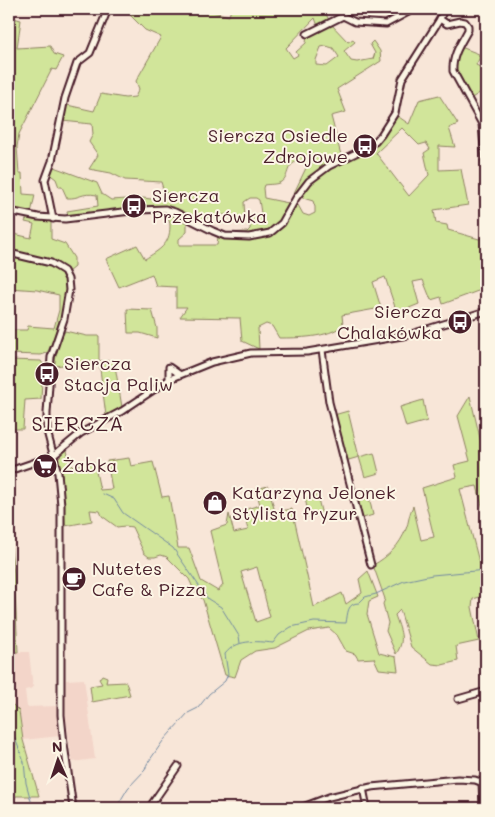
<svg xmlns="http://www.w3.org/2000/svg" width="495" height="817" viewBox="0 0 495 817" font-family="Mali,sans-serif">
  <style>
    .built { fill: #f3d5c9 }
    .green { fill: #d1e59a; stroke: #8e8262; fill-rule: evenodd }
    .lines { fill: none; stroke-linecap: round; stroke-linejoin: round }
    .stream { stroke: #7389a1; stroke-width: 1 }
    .minor-casing { stroke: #4a1f2b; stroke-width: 9 }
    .minor { stroke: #fcf5e5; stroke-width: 5 }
    .labels { text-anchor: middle; stroke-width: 4; stroke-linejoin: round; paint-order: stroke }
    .poi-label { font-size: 18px; fill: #4a1f2b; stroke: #fcf5e5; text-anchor: start }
    .quarter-label { font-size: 20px; letter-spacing: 1px; fill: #4a1f2b; stroke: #fcf5e5 }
  </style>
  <rect width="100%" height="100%" fill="#f8e6d8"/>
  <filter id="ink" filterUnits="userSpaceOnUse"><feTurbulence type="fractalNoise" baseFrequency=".02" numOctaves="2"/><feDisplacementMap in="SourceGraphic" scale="10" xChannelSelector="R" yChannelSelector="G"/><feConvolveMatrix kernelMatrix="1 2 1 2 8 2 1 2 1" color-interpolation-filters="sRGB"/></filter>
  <g filter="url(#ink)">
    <g class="built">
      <path d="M9 652H29L33 688 25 690 27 707 58 706 60 736 23 740 19 711 9 701Z"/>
      <path d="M84 679 95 759 72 762 66 719V680Z"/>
    </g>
    <g class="green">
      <path d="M130 9H214V12L229 16 231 9H331L325 12 331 24 348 42 353 39 355 42 344 51 351 61 357 62 373 59 375 53 370 44 373 41 380 51 381 61 337 89 346 112 331 116 343 163 372 147 393 122 396 115 409 124 419 100 439 95 458 124 449 128 455 147 439 146V170L461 169 468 205 434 210 436 223 447 225 448 230 479 239 486 236V288L443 304 441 297 431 300 423 280 413 282 419 304 397 313 385 277 373 282 381 308 342 315 343 325C329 338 297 338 279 338L272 326 266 324 258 328 259 349 242 341 240 318 180 317 187 307H176V287L156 286 152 274 119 287 106 259 137 245 145 259C159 250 170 245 170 226 170 219 165 214 166 207L124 210 117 209 68 216 67 211 98 206 97 195C81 192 80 199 67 198L62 187H59L56 179 48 173 51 166 97 183 102 194 111 200 143 198 159 200 171 195 164 192 161 182 125 180 111 173 89 169 98 155 89 142 93 134 92 124 62 121 67 105 94 111 101 94 125 98 135 97 139 89 136 81 161 37 145 30 127 12ZM315 18 319 29 307 36 306 43 296 52 298 55 293 58 286 48ZM326 46 333 48 339 57 327 66 316 65V60L321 47ZM402 128 419 145 426 143 430 149 424 153 429 175 409 196 376 153ZM299 161 304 162 306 168 293 195 313 201 315 207V213L309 216 303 214 298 205 264 198 263 188 264 185C269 184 276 185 281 182 291 175 284 165 299 161ZM250 198H256L259 200 261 213 251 219 250 229 247 232 221 233 218 236 217 245H179V239L187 232V220L191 216 202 222 209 216 217 218C227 211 232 217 241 221L245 220 244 202Z"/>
      <path d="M9 17 21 20 17 48 50 46 54 54 63 57 56 70 52 69 19 134 17 147 19 173H22L23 194 35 195 30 218 51 221V239L65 244 74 258V267L62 277C77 292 55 337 47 353L41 355 9 354V330H27L28 326 54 328 59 310V295L37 290 9 288V234L10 233 31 238 34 224 25 222 29 213 9 208Z"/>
      <path d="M461 47 479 54 478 56 480 57 476 65 486 70V95L483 91 470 99C459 78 448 70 461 47Z"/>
      <path d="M127 309 152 310 157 328V338L140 333H128Z"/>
      <path d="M65 331 87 336H99V361L114 360 122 407 106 416 99 361 54 366 58 345Z"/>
      <path d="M9 360 41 361 43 364 41 399 25 400 23 429H9Z"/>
      <path d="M470 396 486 463V521L477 486 460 489 479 562 484 566 486 565V595L473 599 472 607 479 641 456 646 458 661 442 665 432 664 411 647 400 610 395 615C400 630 406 640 396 654L386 631 388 623 383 604 385 599 373 565C388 557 400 545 406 529 409 522 409 513 413 506L421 540 434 537 422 488 457 477 454 465 470 461 458 416Z"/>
      <path d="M423 400 427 421 406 427 400 407Z"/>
      <path d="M348 411 359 457 374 453 379 473 365 477 359 457 345 461 334 415Z"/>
      <path d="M67 450 70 466 94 462 100 490 112 489 107 461 129 458 131 466 153 462 162 497 169 496 178 548H189L201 581 218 591 223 585 210 531 227 525 229 514 234 533 248 530 243 510 260 505 256 489 268 486 275 512 292 509 314 607 342 593 346 604 362 593 359 579 368 571 378 597 369 601 367 614 379 653 396 657 398 671 379 669 374 658 358 659 355 654 346 651 337 635 329 628 309 631 275 648 255 651 241 660 235 677 225 675 203 600 194 590 189 579 167 557 161 555 155 557H149L144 553 132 527 125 526 117 527 102 516 100 511 90 510 92 521 65 526 63 490 58 459ZM257 567 270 617 256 622 241 572Z"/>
      <path d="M317 495 322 515 309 517 305 498Z"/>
      <path d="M369 497 373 515 360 519 355 501Z"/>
      <path d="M9 532 14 574 18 652H9Z"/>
      <path d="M102 675 107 677 106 683 126 682 130 695 92 702 90 686 102 684 99 679Z"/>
      <path d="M9 701 19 711 23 740 39 796H16L9 806V777L12 778 14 766 9 763Z"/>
    </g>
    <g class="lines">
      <g class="stream">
        <path d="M103 494 114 499 123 513 173 548 208 599 221 607 239 636 240 643"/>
        <path d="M9 704 12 714 13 733 24 762 26 783 33 808"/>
        <path d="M116 808 128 788 145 770 147 764 163 741 188 713 198 708 209 694 225 681 228 674 225 654C237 639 255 641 273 643L279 635 291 627 314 622 346 623C348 613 347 603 359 603L365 597 376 594 404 581 432 575 486 570"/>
      </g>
      <defs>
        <g id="minor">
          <path d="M440 19 447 24 460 21 465 22 468 26V30C461 43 452 55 453 71L482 124 486 172"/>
          <path d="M307 34 343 16 355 22 386 24 414 9"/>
          <path d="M9 211 38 217 65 219 139 210 165 209 175 212 213 231 225 236 249 237 270 233 282 223 296 198 309 181 329 166 360 151 375 142 381 135 395 113 402 79 440 19 444 9"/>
          <path d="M53 219 45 180 52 161 65 98 77 63 90 53 108 9"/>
          <path d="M9 253 51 263 64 271 68 279 69 290 64 319 51 357 47 413V431L58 473 61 505V715L64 744 73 808"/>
          <path d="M322 350 329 402 371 565"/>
          <path d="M169 380V367L179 374"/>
          <path d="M9 471 53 456 81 433 122 411 170 379 212 362 251 353 307 352 408 335 486 311"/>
          <path d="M458 699 486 691"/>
          <path d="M482 782 483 808"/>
          <path d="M363 788 367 808"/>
          <path d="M149 808 178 766"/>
          <path d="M300 808 329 797 371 787 458 779 475 780 486 784"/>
        </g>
      </defs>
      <use href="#minor" class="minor-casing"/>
      <use href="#minor" class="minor"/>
    </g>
  </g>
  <defs>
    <symbol id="bus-disc" viewBox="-11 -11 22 22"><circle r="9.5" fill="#4a1f2b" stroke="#fcf5e5"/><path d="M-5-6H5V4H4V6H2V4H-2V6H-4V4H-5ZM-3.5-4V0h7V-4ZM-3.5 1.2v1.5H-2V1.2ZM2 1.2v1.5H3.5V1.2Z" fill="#fff"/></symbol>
    <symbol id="supermarket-disc" viewBox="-11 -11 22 22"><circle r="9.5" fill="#4a1f2b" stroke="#fcf5e5"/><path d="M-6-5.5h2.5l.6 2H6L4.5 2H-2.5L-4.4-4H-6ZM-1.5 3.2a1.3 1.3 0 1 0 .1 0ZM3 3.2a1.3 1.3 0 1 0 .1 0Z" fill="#fff"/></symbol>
    <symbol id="shop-disc" viewBox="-11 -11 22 22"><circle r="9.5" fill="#4a1f2b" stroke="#fcf5e5"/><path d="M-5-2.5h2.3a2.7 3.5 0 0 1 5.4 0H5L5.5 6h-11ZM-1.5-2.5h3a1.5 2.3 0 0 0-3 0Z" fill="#fff"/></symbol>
    <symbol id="cafe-disc" viewBox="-11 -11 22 22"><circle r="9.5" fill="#4a1f2b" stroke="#fcf5e5"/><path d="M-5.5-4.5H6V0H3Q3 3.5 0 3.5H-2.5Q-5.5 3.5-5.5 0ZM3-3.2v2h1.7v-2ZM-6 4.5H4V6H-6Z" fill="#fff"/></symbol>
  </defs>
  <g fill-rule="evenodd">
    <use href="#bus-disc" x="351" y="132" width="28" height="28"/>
    <use href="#bus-disc" x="120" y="192" width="28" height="28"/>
    <use href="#bus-disc" x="446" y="308" width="28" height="28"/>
    <use href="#bus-disc" x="33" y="360" width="28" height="28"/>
    <use href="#supermarket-disc" x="31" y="452" width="28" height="28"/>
    <use href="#shop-disc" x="201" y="489" width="28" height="28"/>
    <use href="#cafe-disc" x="60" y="565" width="28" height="28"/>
  </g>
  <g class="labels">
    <g class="poi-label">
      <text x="348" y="142" text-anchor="end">Siercza Osiedle<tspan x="348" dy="21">Zdrojowe</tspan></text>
      <text x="152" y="202">Siercza<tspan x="152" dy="21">Przekatówka</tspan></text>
      <text x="442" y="318" text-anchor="end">Siercza<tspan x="442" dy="21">Chalakówka</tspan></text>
      <text x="64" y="370">Siercza<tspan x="64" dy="21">Stacja Paliw</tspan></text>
      <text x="62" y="472">Żabka</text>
      <text x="232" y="499">Katarzyna Jelonek<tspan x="232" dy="21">Stylista fryzur</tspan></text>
      <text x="92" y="575">Nutetes<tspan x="92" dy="21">Cafe &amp; Pizza</tspan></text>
    </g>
    <g class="quarter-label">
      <text x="78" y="431">SIERCZA</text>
    </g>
  </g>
  <rect width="495" height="817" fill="none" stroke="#fcf5e5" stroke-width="30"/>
  <rect x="15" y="15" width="465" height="787" fill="none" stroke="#4a1f2b" stroke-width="2" filter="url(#ink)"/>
  <g transform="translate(58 760) rotate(357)" stroke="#fcf5e5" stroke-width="4" paint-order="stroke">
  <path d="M0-4L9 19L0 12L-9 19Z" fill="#4a1f2b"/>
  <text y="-8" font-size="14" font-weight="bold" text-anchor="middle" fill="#4a1f2b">N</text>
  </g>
</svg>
